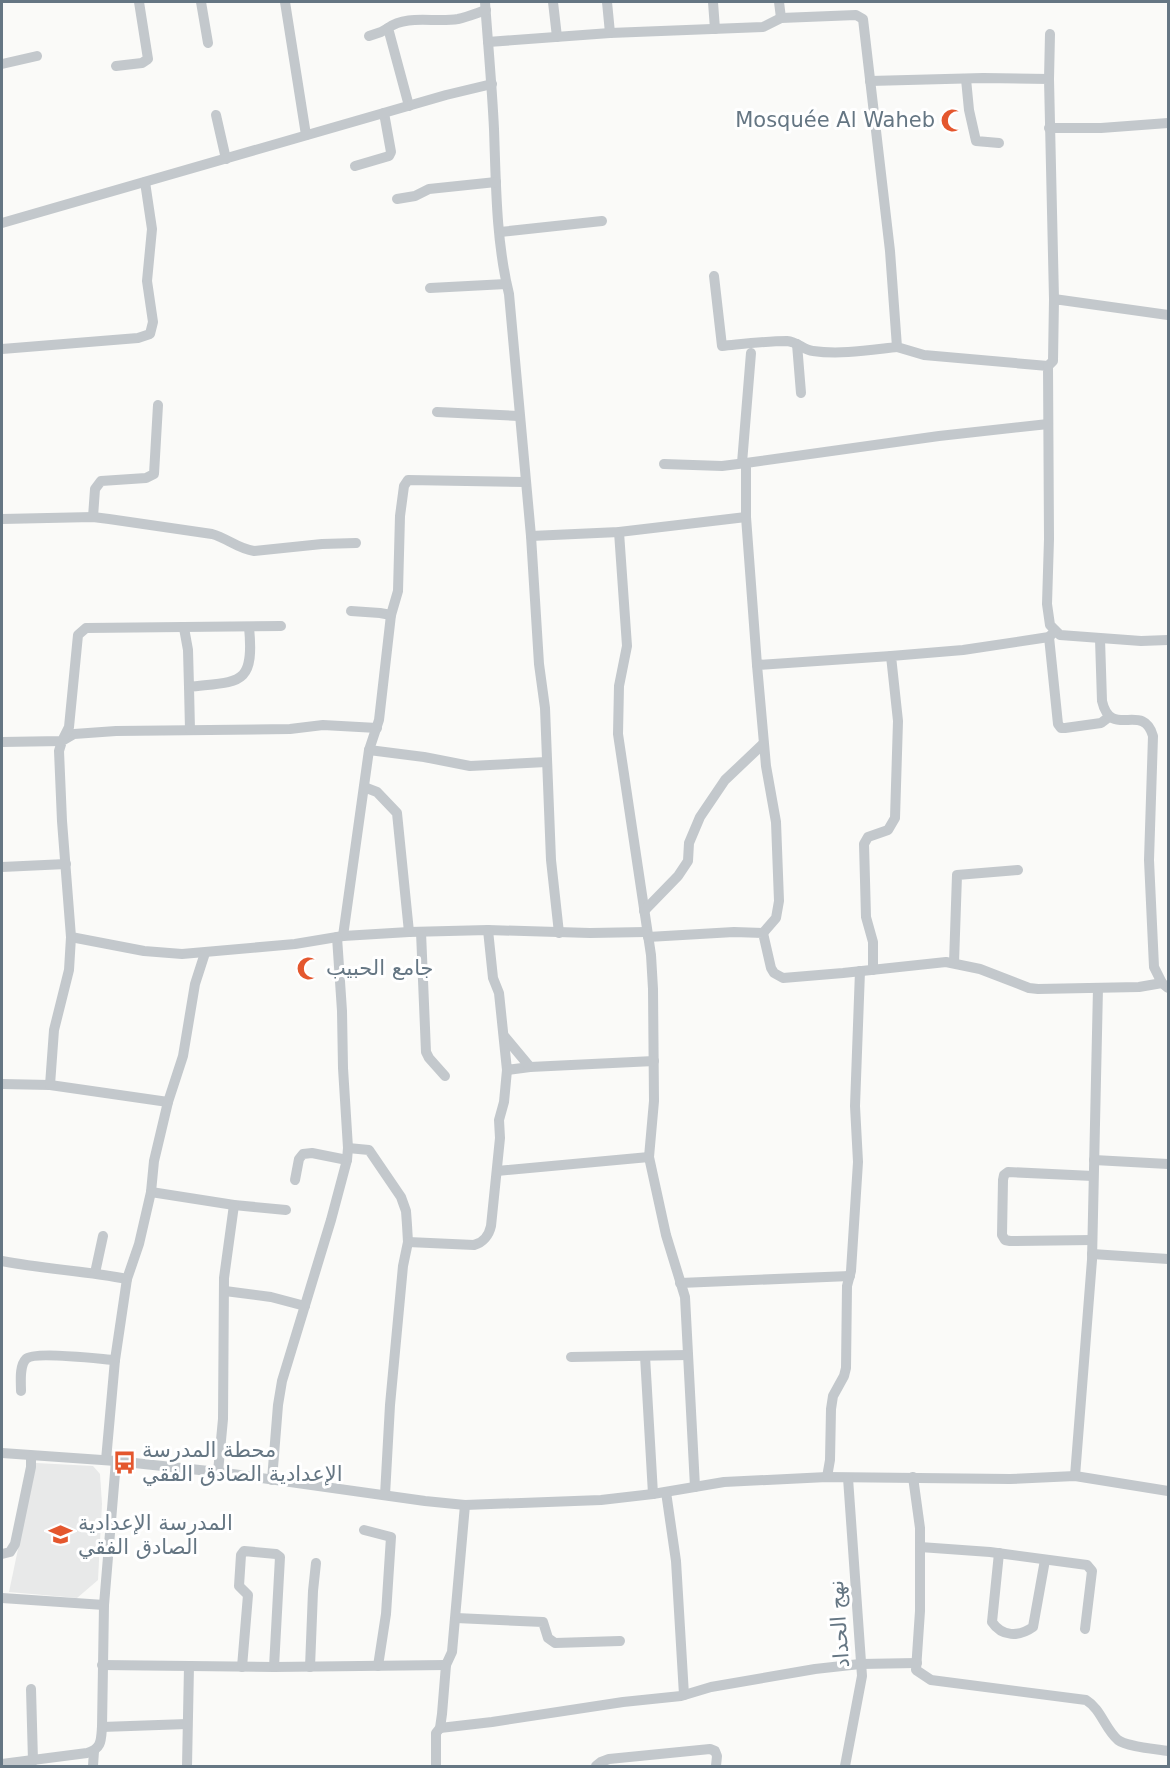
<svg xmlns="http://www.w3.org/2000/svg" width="1170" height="1768" viewBox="0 0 1170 1768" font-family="'DejaVu Sans','Noto Sans Arabic',sans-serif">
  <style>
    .built { fill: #e8e9e9 }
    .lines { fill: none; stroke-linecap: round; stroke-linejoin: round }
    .minor { stroke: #c3c8cc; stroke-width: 10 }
    .labels { text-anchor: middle; stroke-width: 6; stroke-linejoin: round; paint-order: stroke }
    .poi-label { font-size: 21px; fill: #657683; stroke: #fff; text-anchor: start }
    .street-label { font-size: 21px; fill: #657683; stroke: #fff }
  </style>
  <rect width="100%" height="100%" fill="#fafaf8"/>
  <path class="built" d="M36 1463 93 1466 100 1474 102 1504 98 1580 77 1598 9 1592Z"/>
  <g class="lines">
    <g class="minor">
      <path d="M201 2 208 43"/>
      <path d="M285 2 306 135"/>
      <path d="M485 2C488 44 492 87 494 129 496 184 496 241 509 294L531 536 539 664 545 708 551 860 559 933"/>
      <path d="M553 2 557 37"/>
      <path d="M607 2 610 33"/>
      <path d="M713 2 715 29"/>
      <path d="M779 2 781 18"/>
      <path d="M369 36 381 32 388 28"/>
      <path d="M488 42 610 33 763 27 781 18 856 15 863 19 890 251 897 347 924 355 1048 366 1049 539 1047 604 1050 625 1060 635 1141 641 1168 640"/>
      <path d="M2 64 37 56"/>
      <path d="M116 66 142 63 148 59 139 2"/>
      <path d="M966 79 969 110 976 141 999 143"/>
      <path d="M1049 79 1050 34"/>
      <path d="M870 81 983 78 1049 79 1054 299"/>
      <path d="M409 106 388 28C407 14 435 23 458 19 467 17 477 13 486 10"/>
      <path d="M216 115 226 159"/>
      <path d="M1049 128H1101L1168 123"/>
      <path d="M355 166 389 156 391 152 384 113"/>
      <path d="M397 199 415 196 429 189 496 182"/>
      <path d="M2 223 446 95 492 84"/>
      <path d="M500 232 602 221"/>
      <path d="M714 276 722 346C743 344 766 341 787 341 798 342 803 350 813 351 840 355 870 350 897 347"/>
      <path d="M430 288 506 284"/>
      <path d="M797 344 801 393"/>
      <path d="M2 349 138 338 150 334 153 322 147 281 152 229 145 182"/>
      <path d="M1048 366 1053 361 1054 299 1168 315"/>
      <path d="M437 412 519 416"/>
      <path d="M742 463 751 353"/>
      <path d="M664 464 722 466 746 463"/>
      <path d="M93 517 95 489 101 481 146 478 154 474 158 405"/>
      <path d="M2 519 93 517 109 519 212 534C227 538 238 549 254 551L322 544 356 543"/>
      <path d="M619 532 627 646 619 686 618 734 651 955 653 989 654 1101 649 1157 666 1235 685 1297 695 1487"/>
      <path d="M531 536 619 532 746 517"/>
      <path d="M351 611 380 613 391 615"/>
      <path d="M184 628 188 650 189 687"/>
      <path d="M1049 637 1058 724 1061 728H1065L1101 723 1109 717"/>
      <path d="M1100 639 1102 701C1111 740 1143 701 1153 736L1149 860 1154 967 1162 983 1168 988"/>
      <path d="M891 656 757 665 746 517V463L939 436 1048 424"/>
      <path d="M757 665 766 766 776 822 779 901 776 918 763 933"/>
      <path d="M377 728 323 725 290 729 116 731 74 734 62 741 59 751 62 821 71 937 144 951 182 954 295 944 343 936 409 932 488 930 590 933 646 932"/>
      <path d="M190 730 189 687C239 681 255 687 249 627"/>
      <path d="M2 742 62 741 69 727 78 635 86 628 281 626"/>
      <path d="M369 750 424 757 470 766 546 762"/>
      <path d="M364 787 377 792 397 813 409 932"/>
      <path d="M2 867 66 864"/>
      <path d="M644 911 678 876 688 861 689 843 700 817 725 780 763 744"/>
      <path d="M488 930 493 978 499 993 507 1070 530 1067 654 1061"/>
      <path d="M421 932 426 1052 429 1058 445 1076"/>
      <path d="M343 936 369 750 379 720 391 615 398 591 400 516 404 486 408 480 525 482"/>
      <path d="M648 937 734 932 763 933 771 968 774 973 783 978 843 973 946 962 980 969 1029 988 1038 989 1139 987 1162 983"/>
      <path d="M954 963 957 875 1018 870"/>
      <path d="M873 970V942L866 917 864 844 868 837 888 830 895 818 898 721 891 656 963 650 1049 637 1055 631"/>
      <path d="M505 1037 530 1067"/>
      <path d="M2 1084 50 1085 168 1102"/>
      <path d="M50 1085 54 1030 69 970 71 937"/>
      <path d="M348 1148 369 1150 401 1197 406 1211 407 1225 408 1242 403 1266 390 1405 385 1495"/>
      <path d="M1094 1160 1168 1164"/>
      <path d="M497 1171 649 1157"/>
      <path d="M295 1180 299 1159 303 1154 312 1153 347 1160"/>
      <path d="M151 1192 234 1205 286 1210"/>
      <path d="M1092 1240 1010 1241 1005 1240 1002 1235 1003 1180 1004 1175 1008 1172 1093 1176"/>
      <path d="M408 1242 474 1245C483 1243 489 1235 491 1226L500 1138 499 1120 504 1102 507 1070"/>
      <path d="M1092 1254 1168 1259"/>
      <path d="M2 1261C43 1269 86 1271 127 1279"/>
      <path d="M95 1273 103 1236"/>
      <path d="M680 1283 850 1276"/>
      <path d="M225 1291 271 1297 305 1306"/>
      <path d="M645 1356 653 1494"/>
      <path d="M571 1357 688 1355"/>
      <path d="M21 1391C21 1382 19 1366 26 1359 34 1351 100 1359 115 1360"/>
      <path d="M2 1453 116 1461 218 1472 425 1501 465 1505 601 1500 653 1494 724 1482 827 1477 1010 1479 1075 1476 1168 1491"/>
      <path d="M106 1460 115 1360 127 1279 139 1244 151 1192 154 1161 168 1102 183 1056 195 984 205 953"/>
      <path d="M218 1472 223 1419 224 1278 234 1205"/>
      <path d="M1075 1476 1092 1260 1098 988"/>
      <path d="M827 1477 830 1460 831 1409 833 1396 844 1376 846 1368 847 1286 851 1271 858 1162 855 1106 860 971"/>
      <path d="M913 1477 920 1528V1611L916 1670 931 1680 1086 1700C1101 1709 1105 1729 1118 1740 1127 1747 1157 1749 1168 1751"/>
      <path d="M272 1480 278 1405 282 1381 331 1220 347 1160 348 1148 343 1068 342 1011 337 937"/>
      <path d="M666 1492 676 1561 684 1695"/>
      <path d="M364 1530 391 1537 386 1614 378 1666"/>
      <path d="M920 1547 990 1552 1087 1565 1092 1571 1085 1629"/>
      <path d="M999 1553 992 1622C1002 1637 1019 1637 1033 1627L1045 1560"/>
      <path d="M2 1554 10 1552 15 1544 31 1467V1456"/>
      <path d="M2 1598 104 1605 116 1461"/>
      <path d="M456 1618 543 1622 548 1638 555 1643 620 1641"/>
      <path d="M102 1665 274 1667 446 1665"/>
      <path d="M242 1667 248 1595 239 1586 241 1555 244 1551 276 1554 280 1557 274 1667"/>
      <path d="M310 1667 313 1591 316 1563"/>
      <path d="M31 1689 33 1761"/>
      <path d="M102 1727 187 1724"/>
      <path d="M440 1728 492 1722 623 1702 681 1696 711 1687 815 1669 860 1664 917 1663"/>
      <path d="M2 1764 87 1753C102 1749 101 1740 102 1727L104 1605"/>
      <path d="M93 1766 94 1751"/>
      <path d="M187 1766 189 1666"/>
      <path d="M436 1766V1733L440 1728 442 1714 446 1665 452 1652 465 1505"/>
      <path d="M596 1766 601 1762 609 1759 710 1749 715 1751 717 1756 716 1766"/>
      <path d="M845 1766 862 1676 848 1478"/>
    </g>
  </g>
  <defs>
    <symbol id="mosque-bare" viewBox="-9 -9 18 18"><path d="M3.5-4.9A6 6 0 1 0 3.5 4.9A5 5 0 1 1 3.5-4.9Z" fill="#e4572e" stroke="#fff" stroke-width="2.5" paint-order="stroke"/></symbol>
    <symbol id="bus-bare" viewBox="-9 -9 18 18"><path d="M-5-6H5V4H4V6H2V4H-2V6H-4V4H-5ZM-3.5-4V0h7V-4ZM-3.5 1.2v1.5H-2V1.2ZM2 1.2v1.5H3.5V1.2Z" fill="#e4572e" stroke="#fff" stroke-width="2.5" paint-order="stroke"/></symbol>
    <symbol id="school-bare" viewBox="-9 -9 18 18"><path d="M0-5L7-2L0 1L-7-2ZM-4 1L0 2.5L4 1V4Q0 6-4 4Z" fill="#e4572e" stroke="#fff" stroke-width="2.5" paint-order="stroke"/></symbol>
  </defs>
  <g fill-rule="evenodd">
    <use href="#mosque-bare" x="936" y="104" width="33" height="33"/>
    <use href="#mosque-bare" x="292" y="952" width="33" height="33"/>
    <use href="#bus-bare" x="108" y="1446" width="33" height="33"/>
    <use href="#school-bare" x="44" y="1518" width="33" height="33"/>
  </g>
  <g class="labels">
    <g class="poi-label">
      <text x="935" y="127" text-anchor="end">Mosquée Al Waheb</text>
      <text x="326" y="975">جامع الحبيب</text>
      <text x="142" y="1457">محطة المدرسة<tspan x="142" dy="24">الإعدادية الصادق الفقي</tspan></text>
      <text x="78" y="1530">المدرسة الإعدادية<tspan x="78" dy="24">الصادق الفقي</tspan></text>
    </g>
    <g class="street-label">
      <text transform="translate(839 1624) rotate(-94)" y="7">نهج الحداد</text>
    </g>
  </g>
  <rect width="1170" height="1768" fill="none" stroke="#657683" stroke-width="6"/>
</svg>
